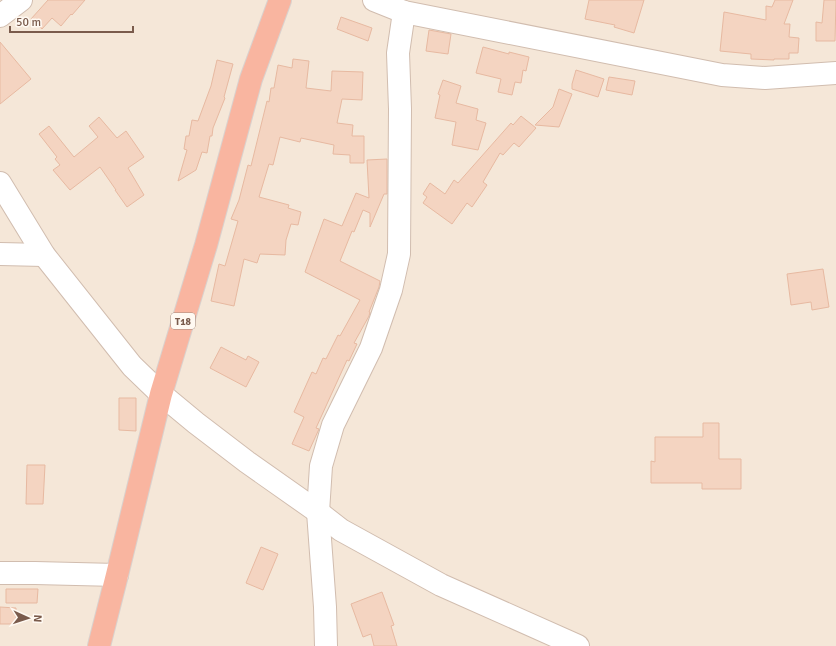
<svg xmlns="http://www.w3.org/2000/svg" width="836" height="646" viewBox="0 0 836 646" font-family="Signika,sans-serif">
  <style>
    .residential { fill: #f5e7d8 }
    .building { fill: #f4d4c1; stroke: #e7b9a1 }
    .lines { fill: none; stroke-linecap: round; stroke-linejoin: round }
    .minor-casing { stroke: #d1bdaf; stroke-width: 24 }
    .highway-casing { stroke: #dad1cd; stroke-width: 24 }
    .minor { stroke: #fff; stroke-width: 22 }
    .highway { stroke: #f9b5a0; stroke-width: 22 }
    .labels { text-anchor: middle; stroke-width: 3; stroke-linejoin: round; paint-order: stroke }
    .shield { fill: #fff9f2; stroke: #a28a7e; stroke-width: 1 }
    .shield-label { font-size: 10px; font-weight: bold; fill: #7a5b4c }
  </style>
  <rect width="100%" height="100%" fill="#fdf5eb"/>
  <rect class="residential" x="0" y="0" width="836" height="646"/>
  <g class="building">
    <path d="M48 0H85L72 15 71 14 61 26 52 18 42 29 31 19Z"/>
    <path d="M589 0H644L634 33 614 27 615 25 585 19Z"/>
    <path d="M775 0H793L784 24H790L789 37 799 38 798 53H789V59H774V60L751 59V54L720 51 724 12 766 20V6L772 7Z"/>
    <path d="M824 0H836L835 41H816V22L822 23Z"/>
    <path d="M341 17 372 28 368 41 337 29Z"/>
    <path d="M429 30 451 34 448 54 426 51Z"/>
    <path d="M0 42 31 79 0 104Z"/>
    <path d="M483 47 509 54V52L529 57 526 71 523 70 521 83 515 82 512 95 498 92 501 79 476 73Z"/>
    <path d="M293 59 309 61 306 88 331 91 332 71 363 72 362 100 342 99 337 123 353 125 352 136H364V163H350V155L333 154 334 145 301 138 300 142 280 137 273 165 269 164 259 197 289 205 288 208 301 212 298 225 291 224 286 240 285 255 260 254 257 263 244 259 234 306 211 301 219 264 225 266 238 221 231 219 239 200 248 165 251 166 267 101 269 102 271 88H274L278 65 292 68Z"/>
    <path d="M217 60 233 64 224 97 225 98 213 128 212 136H210L207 153 202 152 196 170 178 181 187 150 184 149 186 136H189L192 120 198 121 211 86Z"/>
    <path d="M576 70 604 79 598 97 572 89V84Z"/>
    <path d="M609 77 635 81 632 95 606 90Z"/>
    <path d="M443 80 461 86 456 103 478 109 476 120 486 123 478 150 452 145 456 122 435 118 440 95 438 94Z"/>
    <path d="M559 89 572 94 559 127 535 125 553 107Z"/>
    <path d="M521 116 536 128 519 147 514 143 503 155 500 153 483 182 487 185 472 207 467 203 452 224 423 203 427 197 423 194 430 183 445 194 454 180 458 183 511 123 513 125Z"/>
    <path d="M99 117 117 138 126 131 144 157 128 168 144 195 127 207 115 190H116L100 167 70 190 53 170 60 165 55 159 57 157 39 134 49 126 74 157 98 137 89 126Z"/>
    <path d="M387 159V194H384L370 227V213L363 210 354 232 352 231 340 261 380 281 379 287 369 312H370L369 316 354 343 357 344 349 361 347 360 316 428 319 429 309 451 292 444 304 417 294 412 312 372 316 374 323 358 326 359 338 335 340 336 360 300 305 272 324 219 342 226 356 193 369 198 367 160Z"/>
    <path d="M823 269 829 307 812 310 811 302 791 305 787 274Z"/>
    <path d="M221 347 246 360 248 356 259 362 246 387 210 368Z"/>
    <path d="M119 398H136V431L119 430Z"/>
    <path d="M703 423H719V459H741V489H702V483H651V461L655 462V437H703Z"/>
    <path d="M27 465H45L43 504H26Z"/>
    <path d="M261 547 278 554 263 590 246 583Z"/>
    <path d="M6 589H38L37 603H6Z"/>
    <path d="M382 592 394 625 391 626 397 646H374L371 634 363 637 351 604Z"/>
    <path d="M0 607 16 608V624H0Z"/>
  </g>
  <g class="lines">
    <defs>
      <g id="minor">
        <path d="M374 0 404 12 722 75 765 78 836 73"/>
        <path d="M0 16 21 0"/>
        <path d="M0 183 44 255 132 366 161 394 196 423 247 462 318 512 341 530 441 585 578 646"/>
        <path d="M0 254 44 255"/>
        <path d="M0 573H35L117 575"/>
        <path d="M326 646 325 607 318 512 321 466 333 425 371 348 391 290 399 254 400 109 398 53 404 12"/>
      </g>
      <path id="highway" d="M99 646 117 575 161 394 206 245 251 79 280 0"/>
    </defs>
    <use href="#minor" class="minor-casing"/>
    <use href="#highway" class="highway-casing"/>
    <use href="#minor" class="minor"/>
    <use href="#highway" class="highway"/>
  </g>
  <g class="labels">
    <rect class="shield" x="171" y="313" width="24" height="16" rx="3"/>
    <g class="shield-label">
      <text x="183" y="325">T18</text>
    </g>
  </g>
  <g transform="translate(28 618) rotate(93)" stroke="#fff9f2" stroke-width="3" paint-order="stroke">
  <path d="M0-3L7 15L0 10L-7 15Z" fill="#7a5b4c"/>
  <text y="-6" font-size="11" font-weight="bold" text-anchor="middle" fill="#7a5b4c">N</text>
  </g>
  <path d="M10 26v6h123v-6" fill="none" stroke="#7a5b4c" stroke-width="2"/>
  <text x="16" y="26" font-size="12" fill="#7a5b4c" stroke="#fff9f2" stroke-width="3" paint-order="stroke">50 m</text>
</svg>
